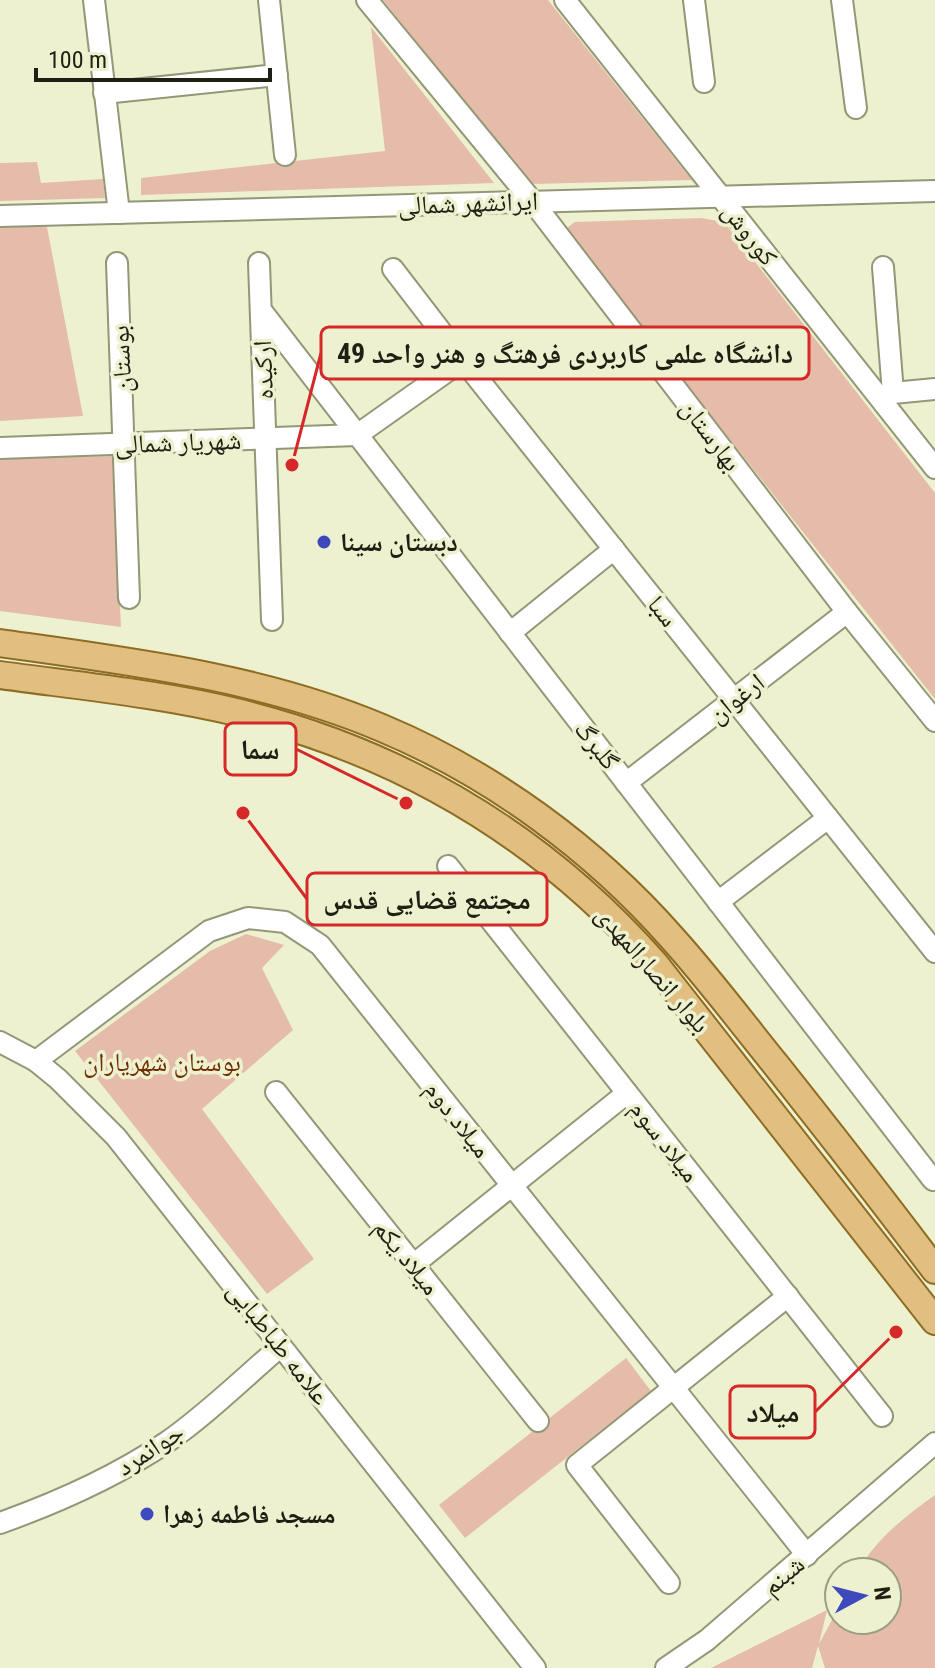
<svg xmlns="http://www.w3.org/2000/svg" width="935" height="1668" viewBox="0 0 935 1668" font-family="'Roboto Condensed','Noto Naskh Arabic',sans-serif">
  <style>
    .green { fill: #e4bca9 }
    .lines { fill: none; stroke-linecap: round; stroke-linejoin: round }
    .minor-casing { stroke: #949777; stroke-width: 24 }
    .major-casing { stroke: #8f6c23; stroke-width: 30 }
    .minor { stroke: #fff; stroke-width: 20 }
    .major { stroke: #e0bf80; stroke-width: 26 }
    .poi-dot { fill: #3d49bd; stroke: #eef1cf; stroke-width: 3 }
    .labels { text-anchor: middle; stroke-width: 7; stroke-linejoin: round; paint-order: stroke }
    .street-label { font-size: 26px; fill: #1f1f13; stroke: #eef1cf }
    .poi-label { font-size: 26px; font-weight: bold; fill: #1f1f13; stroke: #eef1cf; text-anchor: start }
    .park-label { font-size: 26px; fill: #712e03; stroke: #eef1cf }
    .leader { fill: none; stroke: #d62828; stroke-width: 3 }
    .callout-dot { fill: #d62828; stroke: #eef1cf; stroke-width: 3 }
    .callout { fill: #eef1cf; stroke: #d62828; stroke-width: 3 }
    .callout-label { font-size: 28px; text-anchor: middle; font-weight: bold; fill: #1f1f13 }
  </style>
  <rect width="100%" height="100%" fill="#eef1cf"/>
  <g class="green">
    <path d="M383 0H548L692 180 531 184Z"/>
    <path d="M371 27 494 183 141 195V178L385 151Z"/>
    <path d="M37 162 41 183 103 179 105 198 0 201V163Z"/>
    <path d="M701 218 724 222 935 493V699L564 230 575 222Z"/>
    <path d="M0 227H47L83 416 0 421Z"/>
    <path d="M113 456 121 627 0 611V458Z"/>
    <path d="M246 934 284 945 262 968 293 1030 202 1109 314 1259 267 1294 75 1051 210 951Z"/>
    <path d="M626 1358 651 1391 465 1538 439 1505Z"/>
    <path d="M935 1495V1668H825L818 1646 812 1668H711L827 1610 819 1644 839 1607V1620H887V1572H858C874 1540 906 1516 935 1495Z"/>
  </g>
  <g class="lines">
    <defs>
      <g id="minor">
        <path d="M94 0 119 213"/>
        <path d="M269 0 285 155"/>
        <path d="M367 0 533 202 847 612 935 721"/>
        <path d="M565 0 935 468"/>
        <path d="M694 0 704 82"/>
        <path d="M842 0 856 108"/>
        <path d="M104 93 277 75"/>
        <path d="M0 216 935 191"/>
        <path d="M117 263 129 598"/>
        <path d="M259 263 272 620"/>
        <path d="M883 267 893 393 935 389"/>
        <path d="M393 269 463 360 935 952"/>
        <path d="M261 310 933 1180 935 1179"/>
        <path d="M0 448 357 435 463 360"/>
        <path d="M510 633 614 549"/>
        <path d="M626 783 847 612"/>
        <path d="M448 866 882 1416"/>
        <path d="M718 902 828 818"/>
        <path d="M0 1042 36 1061 58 1079 116 1137 535 1668"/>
        <path d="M36 1061 209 931 248 918 285 922 320 945 807 1555"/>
        <path d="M276 1092 538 1421"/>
        <path d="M413 1265 627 1093"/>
        <path d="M0 1523C59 1502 115 1477 167 1442 205 1416 246 1376 281 1346"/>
        <path d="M669 1583 577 1465 788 1296"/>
        <path d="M666 1668 707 1640 935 1443"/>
      </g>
      <g id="major">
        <path d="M0 643C128 661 262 677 382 728 492 774 594 849 673 939 709 979 742 1023 776 1065 830 1133 883 1201 935 1270"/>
        <path d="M0 675C80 686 162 694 240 713 404 754 543 837 655 964L935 1321"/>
      </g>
    </defs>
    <use href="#minor" class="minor-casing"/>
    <use href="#major" class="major-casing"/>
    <use href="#minor" class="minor"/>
    <use href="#major" class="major"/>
  </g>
  <g class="poi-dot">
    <circle cx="324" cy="542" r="8"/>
    <circle cx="147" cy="1514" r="8"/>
  </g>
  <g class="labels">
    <g class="street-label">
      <text transform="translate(468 203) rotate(-2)" y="9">ایرانشهر شمالی</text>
      <text transform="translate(750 234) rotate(52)" y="9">کوروش</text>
      <text transform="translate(121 359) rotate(-93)" y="9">بوستان</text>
      <text transform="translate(263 370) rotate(-92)" y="9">ارکیده</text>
      <text transform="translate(711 435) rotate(53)" y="9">بهارستان</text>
      <text transform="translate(178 442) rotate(-2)" y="9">شهریار شمالی</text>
      <text transform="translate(663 611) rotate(51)" y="9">سبا</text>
      <text transform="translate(736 698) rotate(-38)" y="9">ارغوان</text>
      <text transform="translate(597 745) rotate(52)" y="9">گلبرگ</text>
      <text transform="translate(653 969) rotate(49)" y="9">بلوار انصارالمهدی</text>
      <text transform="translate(458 1119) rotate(52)" y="9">میلاد دوم</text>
      <text transform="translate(665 1141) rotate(52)" y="9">میلاد سوم</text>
      <text transform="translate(407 1257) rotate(51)" y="9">میلاد یکم</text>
      <text transform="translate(279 1343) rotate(52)" y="9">علامه طباطبایی</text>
      <text transform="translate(150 1449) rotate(-33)" y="9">جوانمرد</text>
      <text transform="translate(783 1575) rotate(-40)" y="9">شبنم</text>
    </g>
    <g class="poi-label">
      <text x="340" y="551">دبستان سینا</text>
      <text x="163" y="1523">مسجد فاطمه زهرا</text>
    </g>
    <g class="park-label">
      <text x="162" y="1071">بوستان شهریاران</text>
    </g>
  </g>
  <path class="leader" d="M292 465L321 353M406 803L296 749M243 813L307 899M896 1332L815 1412"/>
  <g class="callout-dot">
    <circle cx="292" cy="465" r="8"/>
    <circle cx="406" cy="803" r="8"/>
    <circle cx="243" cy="813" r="8"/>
    <circle cx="896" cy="1332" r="8"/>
  </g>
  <g class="callout">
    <rect x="321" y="327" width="488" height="52" rx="8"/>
    <rect x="225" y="723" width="71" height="52" rx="8"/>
    <rect x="307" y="873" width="240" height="52" rx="8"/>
    <rect x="730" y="1386" width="85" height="52" rx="8"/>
  </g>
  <g class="callout-label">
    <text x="565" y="363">دانشگاه علمی کاربردی فرهتگ و هنر واحد 49</text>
    <text x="260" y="759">سما</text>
    <text x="427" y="909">مجتمع قضایی قدس</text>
    <text x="773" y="1422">میلاد</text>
  </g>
  <g transform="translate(863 1596) rotate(83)"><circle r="38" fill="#eef1cf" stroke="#9b9d84" stroke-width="2"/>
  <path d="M0-6L14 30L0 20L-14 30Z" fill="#3d49bd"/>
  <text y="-12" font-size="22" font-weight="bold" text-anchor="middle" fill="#1f1f13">N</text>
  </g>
  <path d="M36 68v12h234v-12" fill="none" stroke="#1f1f13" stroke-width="4"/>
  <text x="48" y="68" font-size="24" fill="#1f1f13" stroke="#eef1cf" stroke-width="6" paint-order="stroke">100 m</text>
</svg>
